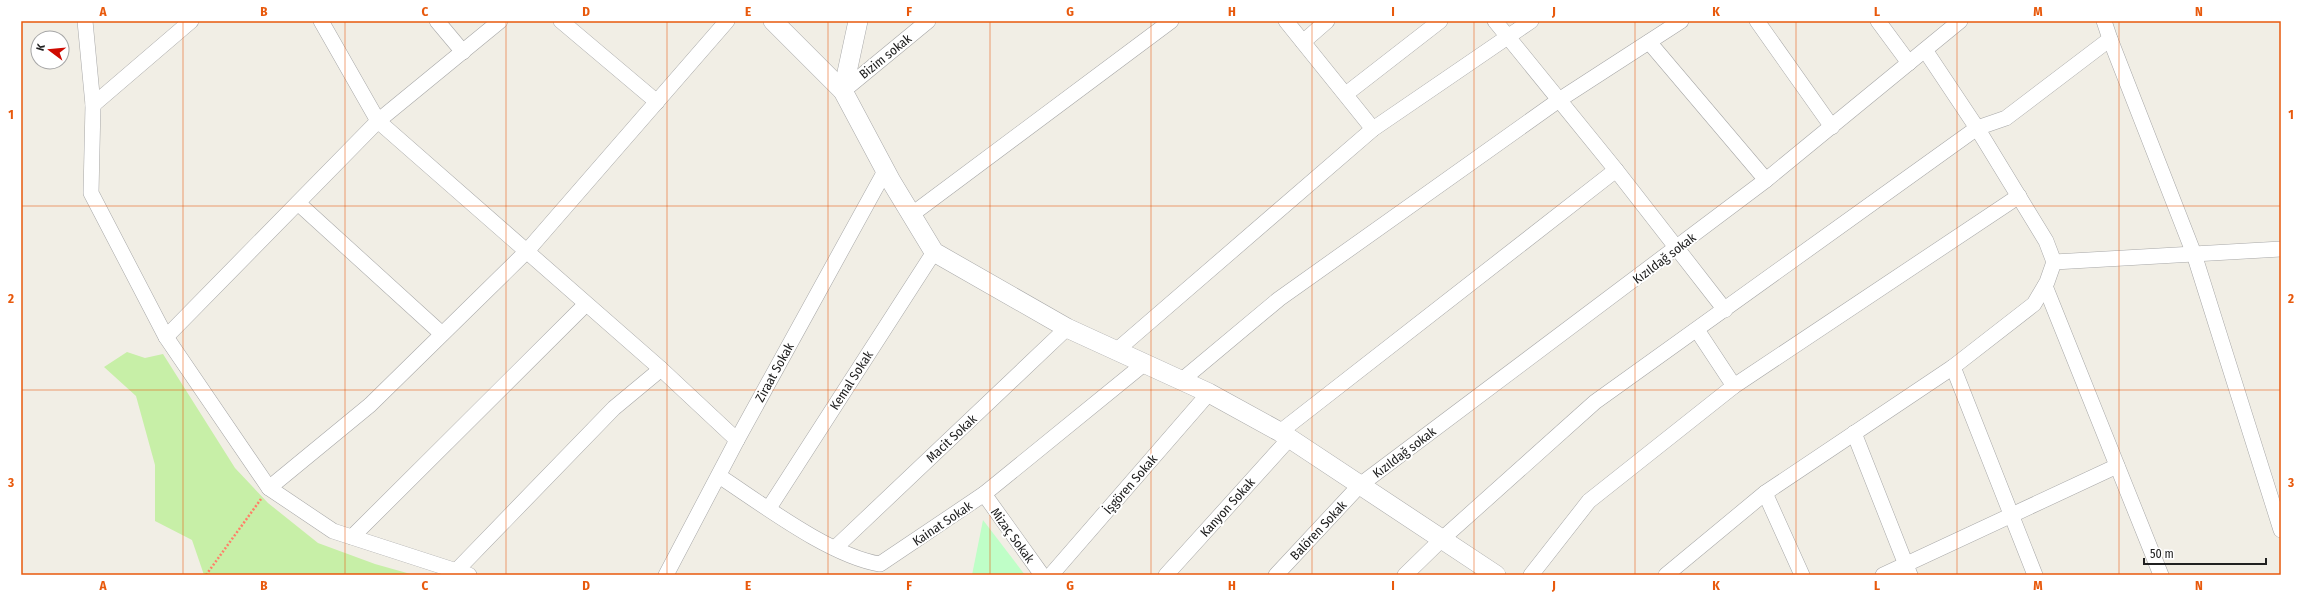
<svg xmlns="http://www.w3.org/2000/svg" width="2302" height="596" viewBox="0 0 2302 596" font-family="'Fira Sans Condensed',sans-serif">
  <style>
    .grass { fill: #c7efa7 }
    .park { fill: #bffec7 }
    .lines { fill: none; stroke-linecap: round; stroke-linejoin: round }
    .minor-casing { stroke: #a7a7a7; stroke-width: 16 }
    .tertiary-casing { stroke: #a7a7a7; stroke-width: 20 }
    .path { stroke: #ff7f68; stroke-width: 2.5; stroke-dasharray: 2 2; stroke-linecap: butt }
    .minor { stroke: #fff; stroke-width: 15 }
    .tertiary { stroke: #fff; stroke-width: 19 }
    .grid { fill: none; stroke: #e8590c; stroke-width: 1; stroke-opacity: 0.55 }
    .labels { text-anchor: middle; stroke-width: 4; stroke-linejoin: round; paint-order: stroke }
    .street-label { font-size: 13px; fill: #202020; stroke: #fff }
    .neatline { fill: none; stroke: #e8590c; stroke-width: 1.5 }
    .grid-label { font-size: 13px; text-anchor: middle; font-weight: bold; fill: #e8590c }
  </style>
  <rect width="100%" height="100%" fill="#f1eee5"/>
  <path class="grass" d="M127 352 145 358 163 354 235 468 268 503 318 543 375 564 414 575H204L192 540 155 521V465L136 396 104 367Z"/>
  <path class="park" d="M983 520 1025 575H972Z"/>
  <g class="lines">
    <defs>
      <g id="minor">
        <path d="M85 21 93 105 91 193 166 337 269 488 333 531 469 575"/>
        <path d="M321 21 378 121 661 369 737 440"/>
        <path d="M437 21 463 52"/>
        <path d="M561 21 657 102"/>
        <path d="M1286 21 1373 129"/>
        <path d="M1495 21 1616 170 1725 310"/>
        <path d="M1757 21 1832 127"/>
        <path d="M1878 21 1909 63"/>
        <path d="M2110 39 2194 254 2281 530"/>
        <path d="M1303 42 1327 21"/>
        <path d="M1649 42 1766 180"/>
        <path d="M843 91 928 21"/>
        <path d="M1346 94 1440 21"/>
        <path d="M93 105 191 21"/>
        <path d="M298 203 442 334"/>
        <path d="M911 215 1171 21"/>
        <path d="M2054 262 2281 249"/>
        <path d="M2045 286 2161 575"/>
        <path d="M1697 330 1734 386"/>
        <path d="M166 337 378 121 500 21"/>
        <path d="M1117 350 1373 129 1531 21"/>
        <path d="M1953 367 2035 575"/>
        <path d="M1182 380 1279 299 1559 100 1681 21"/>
        <path d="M1280 432 1616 170"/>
        <path d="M1854 433 1910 575"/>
        <path d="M719 476C762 504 830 556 880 564L984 494 1145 363"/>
        <path d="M269 488 370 405 527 251 727 21"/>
        <path d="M1765 493 1802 575"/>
        <path d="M984 494 1042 575"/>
        <path d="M769 508 934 252"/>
        <path d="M352 537 586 304"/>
        <path d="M835 548 1067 328"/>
        <path d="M456 571 614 408 661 369"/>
        <path d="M666 575 737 440 885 171"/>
        <path d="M1051 575 1209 393"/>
        <path d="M1166 575 1289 439"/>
        <path d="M1276 575 1360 485 1766 180 1960 21"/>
        <path d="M1405 575 1442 539 1595 402 1977 128 2006 118 2110 39 2104 21"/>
        <path d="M1531 575 1589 501 1734 386 2019 196"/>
        <path d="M1666 575 1765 493 1953 367 2034 304 2047 282 2054 262 2046 241 1977 128 1925 50"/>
        <path d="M1883 575 2117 466"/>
      </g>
      <g id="tertiary">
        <path d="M773 21 843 91 891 181 934 252 1067 328 1209 393 1280 432 1496 575"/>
        <path d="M843 91 858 21"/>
      </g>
    </defs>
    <use href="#minor" class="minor-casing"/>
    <use href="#tertiary" class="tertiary-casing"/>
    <path class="path" d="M206 575 261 499"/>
    <use href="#minor" class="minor"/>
    <use href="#tertiary" class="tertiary"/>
  </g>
  <path class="grid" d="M183 21V575M345 21V575M506 21V575M667 21V575M828 21V575M990 21V575M1151 21V575M1312 21V575M1474 21V575M1635 21V575M1796 21V575M1957 21V575M2119 21V575M21 206H2281M21 390H2281"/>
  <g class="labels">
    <g class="street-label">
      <text transform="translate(885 56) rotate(-39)" y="5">Bizim sokak</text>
      <text transform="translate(1664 258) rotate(-37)" y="5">Kızıldağ sokak</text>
      <text transform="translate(774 372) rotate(-61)" y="5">Ziraat Sokak</text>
      <text transform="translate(851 380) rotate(-57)" y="5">Kemal Sokak</text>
      <text transform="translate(951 438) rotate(-43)" y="5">Macit Sokak</text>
      <text transform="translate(1404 452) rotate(-37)" y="5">Kızıldağ sokak</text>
      <text transform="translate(1130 484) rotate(-49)" y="5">İşgören Sokak</text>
      <text transform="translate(1227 507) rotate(-48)" y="5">Kanyon Sokak</text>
      <text transform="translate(942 523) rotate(-34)" y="5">Kainat Sokak</text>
      <text transform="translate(1318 530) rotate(-47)" y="5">Balören Sokak</text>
      <text transform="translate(1013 535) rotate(54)" y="5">Mizaç Sokak</text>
    </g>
  </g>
  <rect width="2302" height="596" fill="none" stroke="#ffffff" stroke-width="44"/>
  <g transform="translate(50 50) rotate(286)"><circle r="19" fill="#ffffff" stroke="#a6a6a6"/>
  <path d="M0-3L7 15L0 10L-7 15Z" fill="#cf0a00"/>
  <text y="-6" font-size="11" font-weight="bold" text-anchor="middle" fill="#202020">K</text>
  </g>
  <path d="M2144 558v6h122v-6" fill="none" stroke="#202020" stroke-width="2"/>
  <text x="2150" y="558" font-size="12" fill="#202020" stroke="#ffffff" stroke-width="3" paint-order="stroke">50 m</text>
  <rect x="22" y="22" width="2258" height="552" class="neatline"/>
  <g class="grid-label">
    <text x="103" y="16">A</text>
    <text x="264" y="16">B</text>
    <text x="425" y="16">C</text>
    <text x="586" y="16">D</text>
    <text x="748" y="16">E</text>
    <text x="909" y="16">F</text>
    <text x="1070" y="16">G</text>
    <text x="1232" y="16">H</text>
    <text x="1393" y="16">I</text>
    <text x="1554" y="16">J</text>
    <text x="1716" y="16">K</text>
    <text x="1877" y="16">L</text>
    <text x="2038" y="16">M</text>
    <text x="2199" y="16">N</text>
    <text x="11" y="119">1</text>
    <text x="2291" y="119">1</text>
    <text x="11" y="303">2</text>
    <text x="2291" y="303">2</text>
    <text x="11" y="487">3</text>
    <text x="2291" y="487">3</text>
    <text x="103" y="590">A</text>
    <text x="264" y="590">B</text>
    <text x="425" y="590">C</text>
    <text x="586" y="590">D</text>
    <text x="748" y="590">E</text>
    <text x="909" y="590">F</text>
    <text x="1070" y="590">G</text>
    <text x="1232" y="590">H</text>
    <text x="1393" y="590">I</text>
    <text x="1554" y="590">J</text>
    <text x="1716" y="590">K</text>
    <text x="1877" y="590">L</text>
    <text x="2038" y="590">M</text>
    <text x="2199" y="590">N</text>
  </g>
</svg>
